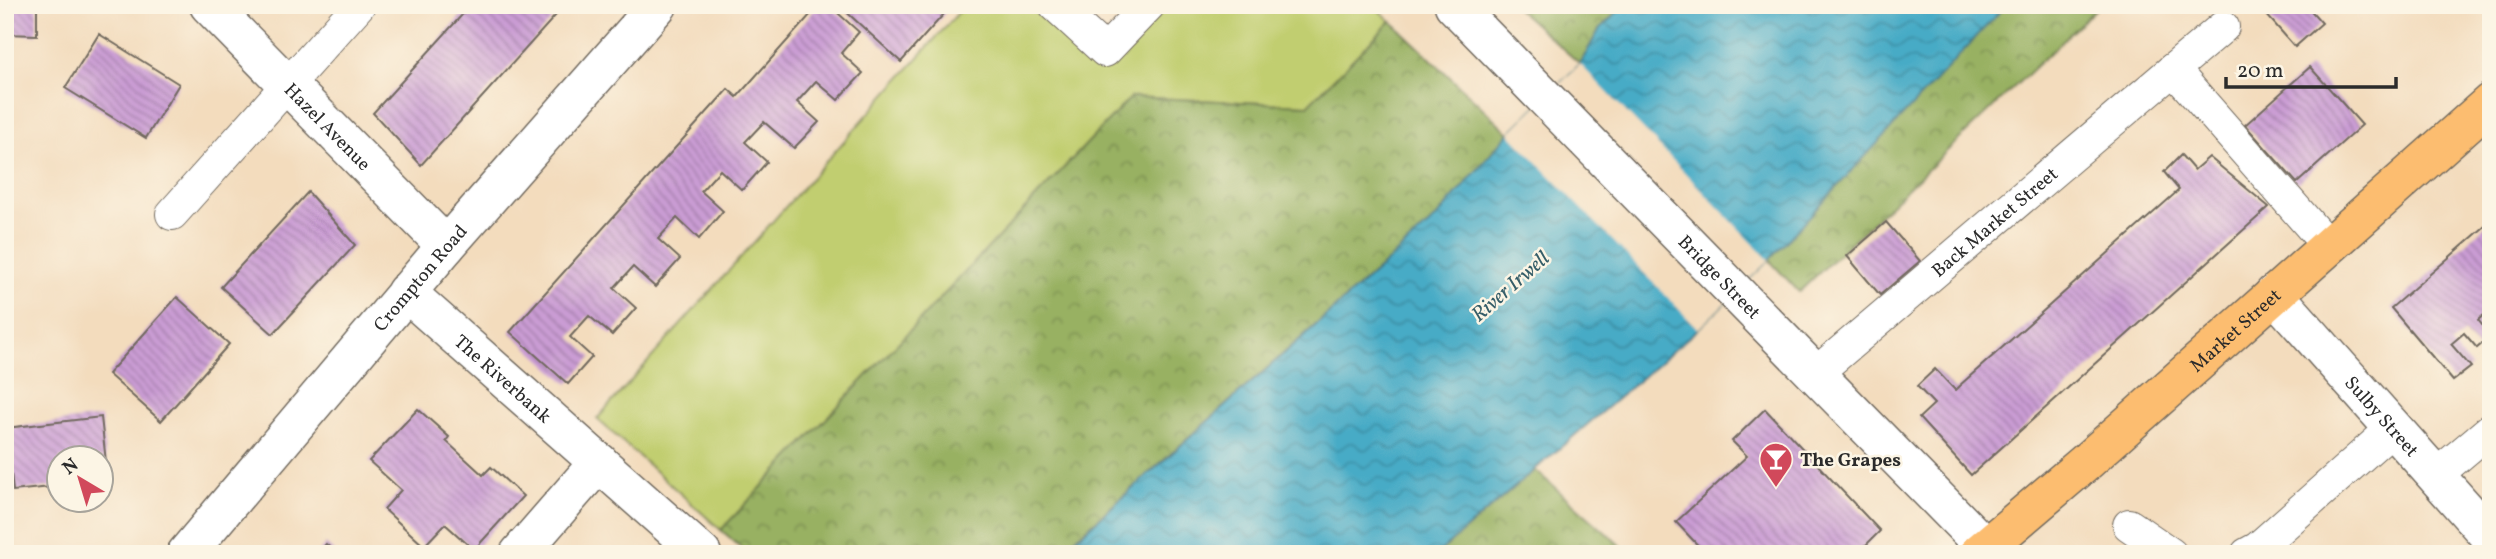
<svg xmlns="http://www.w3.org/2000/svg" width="2496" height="559" viewBox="0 0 2496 559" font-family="Vollkorn,serif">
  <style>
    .grass { fill: #c1ce6f; stroke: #767c4d; stroke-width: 2 }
    .forest { fill: url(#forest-crowns); stroke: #626e46; stroke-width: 2 }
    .water { fill: url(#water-waves); stroke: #396b78; stroke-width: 2 }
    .pier { fill: #f3dcbd }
    .building { fill: url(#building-back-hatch) }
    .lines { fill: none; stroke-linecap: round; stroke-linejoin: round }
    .lane-casing { stroke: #71695e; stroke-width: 34 }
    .street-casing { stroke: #71695e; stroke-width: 41 }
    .primary-casing { stroke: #71695e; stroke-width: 41 }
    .lane { stroke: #fff; stroke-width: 32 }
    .street { stroke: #fff; stroke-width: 38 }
    .primary { stroke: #fcbd6f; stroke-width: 38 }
    .labels { text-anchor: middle; stroke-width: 5; stroke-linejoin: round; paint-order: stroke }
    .street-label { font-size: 19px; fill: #2b2b2b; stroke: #fcf5e5 }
    .poi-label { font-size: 19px; font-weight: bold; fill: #2b2b2b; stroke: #fcf5e5; text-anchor: start }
    .water-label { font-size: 21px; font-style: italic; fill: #365e69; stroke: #fcf5e5 }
  </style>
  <defs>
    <pattern id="forest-crowns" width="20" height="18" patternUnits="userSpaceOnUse" patternTransform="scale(1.75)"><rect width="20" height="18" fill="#98b162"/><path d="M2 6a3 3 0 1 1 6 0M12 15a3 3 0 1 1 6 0" fill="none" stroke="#7c9051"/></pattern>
    <pattern id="water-waves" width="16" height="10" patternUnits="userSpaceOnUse" patternTransform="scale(1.75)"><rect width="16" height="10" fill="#47abc6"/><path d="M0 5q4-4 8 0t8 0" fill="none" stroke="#3b8ba1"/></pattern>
    <pattern id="building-back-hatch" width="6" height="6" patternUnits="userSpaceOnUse" patternTransform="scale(1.75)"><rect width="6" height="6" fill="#ca9cd4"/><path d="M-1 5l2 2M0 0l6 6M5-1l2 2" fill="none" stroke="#a47fac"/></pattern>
  </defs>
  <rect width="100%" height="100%" fill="#fcf5e5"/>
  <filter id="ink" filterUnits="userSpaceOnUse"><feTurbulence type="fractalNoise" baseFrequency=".0143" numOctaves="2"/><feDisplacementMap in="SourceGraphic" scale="14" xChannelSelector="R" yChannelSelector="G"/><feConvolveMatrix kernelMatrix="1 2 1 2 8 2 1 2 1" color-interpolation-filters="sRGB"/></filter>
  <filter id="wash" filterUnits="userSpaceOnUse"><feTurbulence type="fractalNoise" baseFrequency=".00686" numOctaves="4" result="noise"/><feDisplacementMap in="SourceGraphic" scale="28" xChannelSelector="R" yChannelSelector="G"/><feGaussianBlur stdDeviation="1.57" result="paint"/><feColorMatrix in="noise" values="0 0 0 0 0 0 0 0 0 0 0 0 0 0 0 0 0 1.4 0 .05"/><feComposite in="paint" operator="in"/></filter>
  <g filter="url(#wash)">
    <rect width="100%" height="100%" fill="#f3dcbd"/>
    <path class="grass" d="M965 5H1028L1098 70 1165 5H1373L1391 21 1308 105 1131 97 721 530 597 419Z"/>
    <g class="forest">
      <path d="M1513 5H1624L1599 30 1580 64Z"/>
      <path d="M2003 5H2100L1799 292 1769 260Z"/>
      <path d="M1391 21 1509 133 1436 218 1058 554H748L721 530 1131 97 1308 105Z"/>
      <path d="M1535 470 1630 554H1437Z"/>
    </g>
    <path class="water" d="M1624 5H2006L1769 260 1698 329 1437 554H1059L1436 218 1509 133 1580 64 1599 30Z"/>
    <path class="pier" d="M1580 64 1769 260 1698 329 1509 133Z"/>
    <g id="blocks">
      <g class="building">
        <path d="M5 5H37V35L5 34Z"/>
        <path d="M471 5H565L421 165 373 113Z"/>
        <path d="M819 5H829L859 32 841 53 863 73 838 100 816 81 797 102 819 122 794 148 764 122 745 142 767 162 742 190 720 170 701 191 723 211 699 239 677 218 658 239 680 259 655 287 633 267 614 288 636 308 612 335 589 316 570 337 592 357 568 384 510 332 728 89 737 97Z"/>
        <path d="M842 5H952L901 62 841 7Z"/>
        <path d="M2258 5H2306L2322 23 2295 47Z"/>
        <path d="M99 34 179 84 146 138 65 88Z"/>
        <path d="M2310 67 2362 125 2297 183 2245 125Z"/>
        <path d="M2181 155 2194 170 2209 157 2269 207 1971 475 1919 418 1934 404 1917 386 1935 369 1955 390 1959 386 2179 190 2164 172Z"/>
        <path d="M308 192 355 245 273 334 221 287Z"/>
        <path d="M2491 221V309L2478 320 2491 336 2477 348 2464 333 2451 344 2471 367 2453 381 2391 308Z"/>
        <path d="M1886 222 1920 261 1880 295 1847 256Z"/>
        <path d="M177 297 229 344 161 421 108 374Z"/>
        <path d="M418 409 449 437 446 441 483 475 491 467 523 496 474 550 445 524 424 546 384 509 401 490 369 461Z"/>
        <path d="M1765 409 1880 531 1857 554H1706L1676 522 1747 456 1732 441Z"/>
        <path d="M101 417 108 480 102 481V458H60V486L13 491 6 428Z"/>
        <path d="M326 544 337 554H317Z"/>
      </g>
    </g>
  </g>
  <g filter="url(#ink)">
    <use href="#blocks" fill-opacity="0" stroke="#71695e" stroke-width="2"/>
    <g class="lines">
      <defs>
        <g id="lane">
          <path d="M1055 5 1105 51 1149 5"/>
          <path d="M2173 69 2328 246"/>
          <path d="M172 214 359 5"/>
          <path id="s1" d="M1816 373 2223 27"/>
          <path d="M2435 476 2491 429"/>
          <path d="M2129 525 2171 554"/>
          <path d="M2247 554 2258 548 2393 428"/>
        </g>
        <g id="street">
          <path id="s2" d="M209 5 446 246"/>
          <path id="s3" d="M1454 5 1985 547"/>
          <path id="s4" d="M406 292 702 554"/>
          <path id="s5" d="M2274 294 2491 538"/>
          <path id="s6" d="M186 554 446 246 658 5"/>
          <path d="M519 554 599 462"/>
        </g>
        <g id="primary">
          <path id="s7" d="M1978 554 2085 463 2491 102"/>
        </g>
      </defs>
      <use href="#lane" class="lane-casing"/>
      <use href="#street" class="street-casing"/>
      <use href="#primary" class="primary-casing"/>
      <use href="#lane" class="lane"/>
      <use href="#street" class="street"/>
      <use href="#primary" class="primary"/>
    </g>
  </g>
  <defs>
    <symbol id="bar-pin" viewBox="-11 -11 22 30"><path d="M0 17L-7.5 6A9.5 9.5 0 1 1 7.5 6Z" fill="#d1495b" stroke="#fcf5e5"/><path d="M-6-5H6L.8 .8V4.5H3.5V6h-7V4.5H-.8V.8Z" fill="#fff"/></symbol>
  </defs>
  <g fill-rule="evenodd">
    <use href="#bar-pin" x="1757" y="440" width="38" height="52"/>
  </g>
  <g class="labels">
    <g class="street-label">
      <text dy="7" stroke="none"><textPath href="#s2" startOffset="170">Hazel Avenue</textPath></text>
      <text dy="7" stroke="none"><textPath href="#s1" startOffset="234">Back Market Street</textPath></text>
      <text dy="7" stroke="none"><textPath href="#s3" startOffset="380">Bridge Street</textPath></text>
      <text dy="7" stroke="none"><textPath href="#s6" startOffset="362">Crompton Road</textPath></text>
      <text dy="7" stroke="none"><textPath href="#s7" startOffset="341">Market Street</textPath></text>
      <text dy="7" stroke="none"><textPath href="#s4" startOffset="130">The Riverbank</textPath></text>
      <text dy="7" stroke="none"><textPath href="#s5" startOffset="163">Sulby Street</textPath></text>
    </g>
    <g class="poi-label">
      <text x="1800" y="466">The Grapes</text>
    </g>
    <g class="water-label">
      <text transform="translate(1510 286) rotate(-41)" y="7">River Irwell</text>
    </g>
  </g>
  <rect width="2496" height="559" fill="none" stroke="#fcf5e5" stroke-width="28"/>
  <g transform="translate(80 479) rotate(322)"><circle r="33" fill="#fcf5e5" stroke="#a8a49b" stroke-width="2"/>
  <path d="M0-5L12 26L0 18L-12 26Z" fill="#d1495b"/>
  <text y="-10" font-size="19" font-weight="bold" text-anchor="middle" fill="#2b2b2b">N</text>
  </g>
  <path d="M2226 77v10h170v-10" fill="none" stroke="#2b2b2b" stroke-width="3.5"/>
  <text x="2237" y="77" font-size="21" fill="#2b2b2b" stroke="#fcf5e5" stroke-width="5" paint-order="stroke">20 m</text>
</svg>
